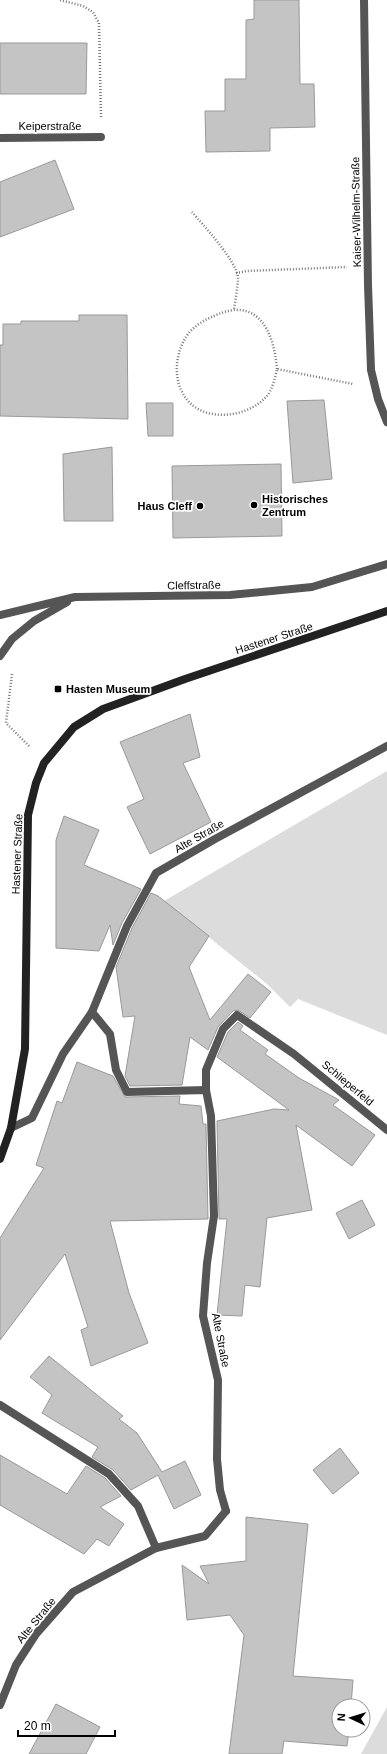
<svg xmlns="http://www.w3.org/2000/svg" width="387" height="1754" viewBox="0 0 387 1754" font-family="Helvetica,sans-serif">
  <style>
    .green { fill: #dcdcdc }
    .building { fill: #c4c4c4; stroke: #999 }
    .lines { fill: none; stroke-linecap: round; stroke-linejoin: round }
    .path { stroke: #777; stroke-width: 2.5; stroke-dasharray: 1 2; stroke-linecap: butt }
    .lane { stroke: #555; stroke-width: 8 }
    .street { stroke: #555; stroke-width: 8 }
    .secondary { stroke: #222; stroke-width: 8 }
    .poi-dot { fill: #000; stroke: #fff; stroke-width: 1.5 }
    .labels { text-anchor: middle; stroke-width: 3.5; stroke-linejoin: round; paint-order: stroke }
    .street-label { font-size: 11px; fill: #000; stroke: #fff }
    .poi-label { font-size: 11px; font-weight: bold; fill: #000; stroke: #fff; text-anchor: start }
  </style>
  <rect width="100%" height="100%" fill="#fff"/>
  <g class="green">
    <path d="M387 771V1035L298 999 290 1007 267 984 164 901Z"/>
    <path d="M387 1707V1754H361Z"/>
  </g>
  <g class="building">
    <path d="M254 0H299L300 84H314L315 127 270 128V151L206 152 205 111H225V79H246V20L254 19Z"/>
    <path d="M0 43H87L86 94H0Z"/>
    <path d="M55 160 74 209 0 237V182Z"/>
    <path d="M79 315H127L128 419 0 416V345H3V324H21V321H79Z"/>
    <path d="M324 400 332 479 293 483 287 401Z"/>
    <path d="M146 403H173V436H148Z"/>
    <path d="M112 447 113 521H64L63 454Z"/>
    <path d="M281 464 282 536 173 538 172 466Z"/>
    <path d="M190 714 200 757 183 763 211 822 150 854 127 807 144 799 120 742Z"/>
    <path d="M64 816 99 830 84 865 141 889 122 923 113 945 110 925 99 951 56 948V840Z"/>
    <path d="M151 893 158 896 209 936 189 967 210 1020 248 974 271 992 250 1018 238 1010 233 1011 218 1027 208 1050 190 1037 182 1085 130 1086 125 1076 135 1016 123 1017 116 967 132 928Z"/>
    <path d="M238 1022 243 1026 240 1030 268 1050 265 1054 299 1078 339 1100 333 1105 375 1135 352 1166 296 1125 312 1210 267 1218 260 1287 245 1285 242 1316 217 1315 227 1219H219L217 1121 274 1109 289 1110 217 1057 228 1032Z"/>
    <path d="M77 1062 113 1076 125 1097 180 1096 179 1104 201 1106 203 1124H206L208 1219 110 1221 129 1293 148 1343 91 1366 81 1330 88 1327 65 1254 0 1340V1238L44 1168 36 1165 57 1101 62 1103Z"/>
    <path d="M362 1200 375 1225 349 1239 336 1213Z"/>
    <path d="M49 1356 123 1416 119 1419 137 1433 162 1472 185 1461 201 1495 174 1509 158 1475 131 1490 113 1470 92 1457 98 1447 42 1413 52 1395 30 1377Z"/>
    <path d="M340 1448 359 1473 333 1494 313 1470Z"/>
    <path d="M0 1455 67 1494 86 1466 105 1478 121 1496 100 1507 124 1524 109 1546 97 1539 84 1554 0 1505Z"/>
    <path d="M246 1517 308 1524 293 1676 353 1680 351 1706H339V1730H349L347 1746 284 1741 282 1754H229L244 1635 230 1615 187 1620 182 1565 209 1584 200 1566 246 1561Z"/>
    <path d="M56 1704 100 1727 86 1754H29Z"/>
  </g>
  <g class="lines">
    <g class="path">
      <path d="M60 0 83 6 93 12 99 23 101 117"/>
      <path d="M192 212C203 225 237 261 238 278 238 288 235 300 234 310"/>
      <path d="M236 273 247 271 347 267"/>
      <path d="M277 369C274 332 258 295 214 316 204 320 192 327 186 337 173 358 173 387 191 404 211 422 249 416 266 397 272 391 275 378 277 369L353 384"/>
      <path d="M12 674 6 723 30 747"/>
    </g>
    <path class="lane" d="M92 1012 110 1034 116 1070 127 1092 206 1090 211 1116 214 1216 207 1263 203 1316 218 1380 217 1459 220 1490 226 1511"/>
    <g class="street">
      <path d="M364 0 368 285 371 370 378 399 387 422"/>
      <path d="M0 138 101 137"/>
      <path d="M0 615 75 597 230 595 312 587 387 564"/>
      <path d="M0 656 12 639 34 621 67 602"/>
      <path d="M206 1090V1070L223 1029 237 1015 294 1054 387 1130"/>
      <path d="M11 1128 32 1118 63 1054 92 1012 127 926 156 873 215 839 387 746"/>
      <path d="M0 1405 109 1474 138 1506 156 1548"/>
      <path d="M0 1705 16 1665 36 1634 73 1592 156 1548 205 1536 226 1511"/>
    </g>
    <path class="secondary" d="M0 1159 11 1128 25 1049 28 815 36 783 44 763 74 727 103 709 185 679 387 611"/>
  </g>
  <g class="poi-dot">
    <circle cx="254" cy="505" r="4"/>
    <circle cx="200" cy="506" r="4"/>
    <rect x="54" y="685" width="8" height="8" rx="2"/>
  </g>
  <g class="labels">
    <g class="street-label">
      <text x="50" y="130">Keiperstraße</text>
      <text transform="translate(356 212) rotate(-91)" y="4">Kaiser-Wilhelm-Straße</text>
      <text transform="translate(194 585) rotate(-1)" y="4">Cleffstraße</text>
      <text transform="translate(274 638) rotate(-18)" y="4">Hastener Straße</text>
      <text transform="translate(199 836) rotate(-30)" y="4">Alte Straße</text>
      <text transform="translate(17 854) rotate(-88)" y="4">Hastener Straße</text>
      <text transform="translate(348 1083) rotate(40)" y="4">Schlieperfeld</text>
      <text transform="translate(221 1340) rotate(79)" y="4">Alte Straße</text>
      <text transform="translate(36 1620) rotate(-51)" y="4">Alte Straße</text>
    </g>
    <g class="poi-label">
      <text x="262" y="503">Historisches<tspan x="262" dy="13">Zentrum</tspan></text>
      <text x="192" y="510" text-anchor="end">Haus Cleff</text>
      <text x="66" y="693">Hasten Museum</text>
    </g>
  </g>
  <g transform="translate(351 1718) rotate(274)"><circle r="19" fill="#ffffff" stroke="#999999"/>
  <path d="M0-3L7 15L0 10L-7 15Z" fill="#000000"/>
  <text y="-6" font-size="11" font-weight="bold" text-anchor="middle" fill="#000000">N</text>
  </g>
  <path d="M18 1730v6h97v-6" fill="none" stroke="#000000" stroke-width="2"/>
  <text x="24" y="1730" font-size="12" fill="#000000" stroke="#ffffff" stroke-width="3" paint-order="stroke">20 m</text>
</svg>
